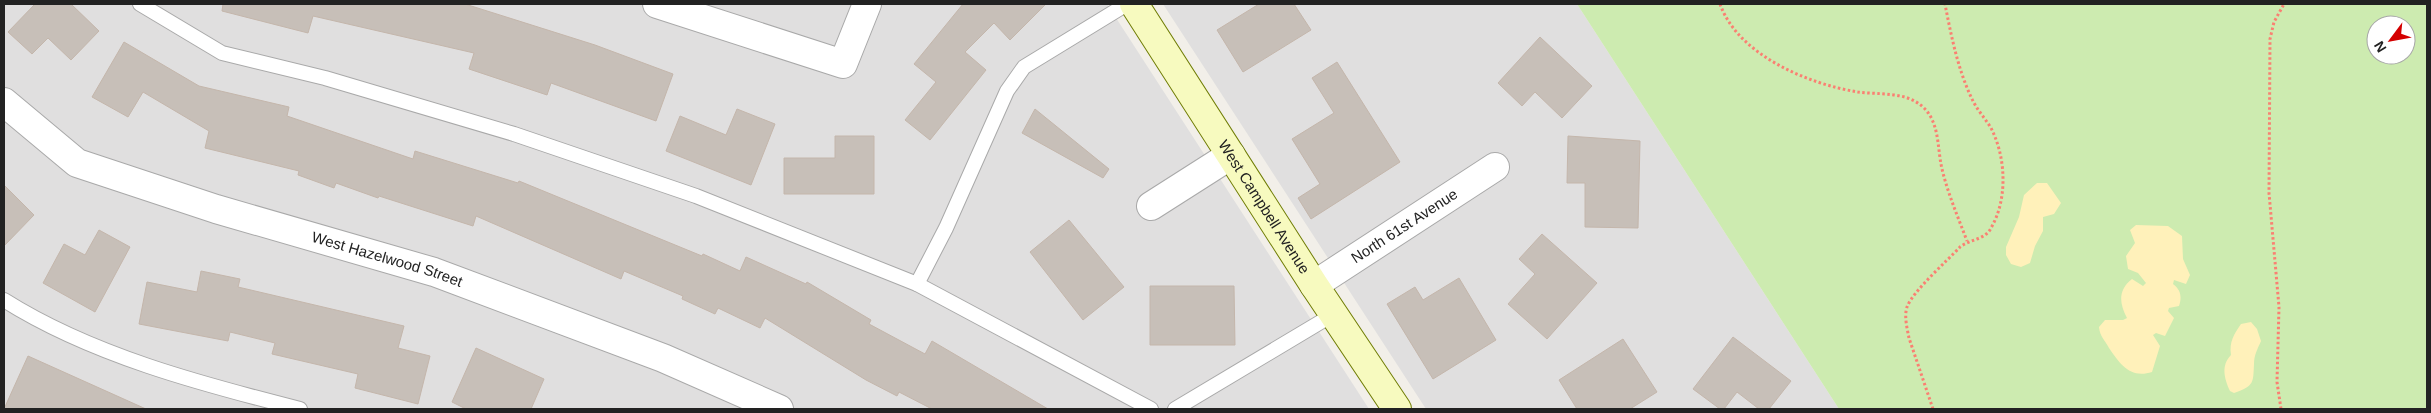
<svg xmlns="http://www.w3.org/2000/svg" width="2431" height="413" viewBox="0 0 2431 413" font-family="Arial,sans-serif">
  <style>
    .residential { fill: #e0dfdf }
    .grass { fill: #cdebb0; fill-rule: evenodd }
    .sand { fill: #fff1ba }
    .building { fill: #c7bfb8; stroke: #c4b6ab }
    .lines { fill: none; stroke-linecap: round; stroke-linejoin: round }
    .lane-casing { stroke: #a9a9a9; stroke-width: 16 }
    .street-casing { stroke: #a9a9a9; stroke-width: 30 }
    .secondary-casing { stroke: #707d05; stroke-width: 30 }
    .path { stroke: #fa8072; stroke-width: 3; stroke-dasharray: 2.5 2.5; stroke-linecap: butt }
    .lane { stroke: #fff; stroke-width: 14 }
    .street { stroke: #fff; stroke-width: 28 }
    .secondary { stroke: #f7fabf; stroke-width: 28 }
    .labels { text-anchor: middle; stroke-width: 4.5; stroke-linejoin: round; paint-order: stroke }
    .street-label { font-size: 15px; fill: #222; stroke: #fff }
  </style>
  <rect width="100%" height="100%" fill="#f2efe9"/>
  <g class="residential">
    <path d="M4 4H1107L1369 409H4Z"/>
    <path d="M1163 4H1577L1839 409H1426Z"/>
  </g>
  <path class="grass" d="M1577 4H2427V409H1839ZM2376 25H2406V55H2376Z"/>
  <g class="sand">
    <path d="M2037 183H2047L2061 203 2054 214 2043 217V231L2035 246 2030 263 2021 267 2011 264 2006 255V247L2019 217 2024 195Z"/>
    <path d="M2136 225 2168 226 2182 236 2183 259 2190 275 2186 284 2174 280 2173 284C2181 290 2182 297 2179 306L2169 308 2168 311 2174 318 2165 336 2156 333 2153 335 2160 346 2152 372C2130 379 2120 364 2109 348 2105 340 2100 337 2099 327L2105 320H2123L2127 318C2119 303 2118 290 2132 279L2143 286 2146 283 2138 273 2128 269 2126 256 2135 243 2130 230Z"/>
    <path d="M2251 322 2257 329 2261 341C2258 348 2254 355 2254 364 2253 382 2255 386 2234 393L2230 391C2224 378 2221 365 2231 355 2229 342 2234 334 2241 324Z"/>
  </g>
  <g class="building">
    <path d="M35 4H71L99 31 71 60 48 38 32 54 8 32Z"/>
    <path d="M223 4H465L595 45 673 74 656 121 551 83 547 95 469 69 474 53 313 16 308 33 222 11Z"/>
    <path d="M963 4H1046L1010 40 994 23 965 52 986 70 930 140 905 120 936 82 914 64Z"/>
    <path d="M1259 4H1294L1311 30 1243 72 1217 30Z"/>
    <path d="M1540 37 1592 86 1562 118 1535 92 1522 106 1498 83Z"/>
    <path d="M124 42 199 86 289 107 287 116 413 159 415 151 518 183 519 181 702 256 703 254 740 271 746 257 806 284 807 282 871 320 869 324 925 354 932 341 1048 409H932L899 392 897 396 866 380 765 318 760 328 718 308 715 314 682 299 683 296 624 271 621 279 476 216 473 226 379 196 378 198 336 183 334 188 298 175 299 171 205 148 209 131 143 92 128 117 92 97Z"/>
    <path d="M1337 62 1400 162 1311 219 1298 198 1320 184 1292 139 1334 113 1312 78Z"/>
    <path d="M737 109 775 124 751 185 666 151 680 116 726 135Z"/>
    <path d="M1035 109 1109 169 1103 178 1022 133Z"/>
    <path d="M835 136H874V194H784V158H835Z"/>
    <path d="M1568 136 1640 141 1638 228 1585 227V183H1567Z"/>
    <path d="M4 185 34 215 4 246Z"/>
    <path d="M1069 220 1124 287 1083 320 1030 252Z"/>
    <path d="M99 230 130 247 95 312 43 283 64 244 85 255Z"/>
    <path d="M1542 234 1597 283 1547 339 1508 304 1535 274 1519 259Z"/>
    <path d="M201 271 240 279 238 287 404 326 398 348 430 356 418 404 355 388 358 374 272 354 275 343 230 332 228 341 139 324 147 282 197 292Z"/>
    <path d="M1459 278 1496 340 1433 379 1387 304 1415 287 1423 300Z"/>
    <path d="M1150 286H1234L1235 345H1150Z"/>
    <path d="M1733 337 1791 381 1769 409H1759L1737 392 1724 409H1720L1693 389Z"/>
    <path d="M1623 339 1657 392 1630 409H1577L1559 380Z"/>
    <path d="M476 348 544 379 531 409H466L452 402Z"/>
    <path d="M28 356 146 409H4Z"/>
  </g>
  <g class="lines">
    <defs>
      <g id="lane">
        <path d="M140 4 222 53 325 78 514 134 696 196 917 284 1151 409"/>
        <path d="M917 284 946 228 1007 91 1024 67 1127 4"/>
        <path d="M4 300C91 355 201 384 300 409"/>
        <path d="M1175 409 1334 314"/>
      </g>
      <g id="street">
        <path d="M657 4 843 64 867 4"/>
        <path id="s1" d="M4 102 77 163 216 209 434 272 663 358 779 409"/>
        <path d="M1151 206 1231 155"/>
        <path id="s2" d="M1314 285 1495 167"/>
      </g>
      <g id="secondary">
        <path id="s3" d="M1134 4 1314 285 1397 409"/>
      </g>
    </defs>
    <use href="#lane" class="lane-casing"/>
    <use href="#street" class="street-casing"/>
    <use href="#secondary" class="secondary-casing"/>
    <g class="path">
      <path d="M1720 4C1738 55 1808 84 1858 92 1880 95 1907 91 1924 108 1940 124 1937 148 1942 169 1948 194 1958 217 1967 241"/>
      <path d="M1933 409 1909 338C1907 328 1904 316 1907 307 1913 291 1947 261 1960 247 1970 239 1985 240 1991 228 2008 199 2006 157 1991 128 1985 118 1977 110 1972 99 1958 70 1951 35 1945 4"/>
      <path d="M2281 409 2277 382 2279 307 2269 193 2270 39 2274 22 2284 4"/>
    </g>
    <use href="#lane" class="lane"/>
    <use href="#street" class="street"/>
    <use href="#secondary" class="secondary"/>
  </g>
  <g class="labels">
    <g class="street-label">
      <text dy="5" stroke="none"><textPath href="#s3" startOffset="241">West Campbell Avenue</textPath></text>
      <text dy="5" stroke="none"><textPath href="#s2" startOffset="108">North 61st Avenue</textPath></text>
      <text dy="5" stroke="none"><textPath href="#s1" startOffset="420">West Hazelwood Street</textPath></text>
    </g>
  </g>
  <rect width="2431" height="413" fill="none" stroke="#222222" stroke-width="10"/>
  <g transform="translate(2391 40) rotate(238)"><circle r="24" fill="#ffffff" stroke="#a7a7a7"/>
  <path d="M0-4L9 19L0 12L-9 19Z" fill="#d40000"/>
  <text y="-8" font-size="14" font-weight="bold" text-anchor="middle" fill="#222222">N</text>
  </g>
</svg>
